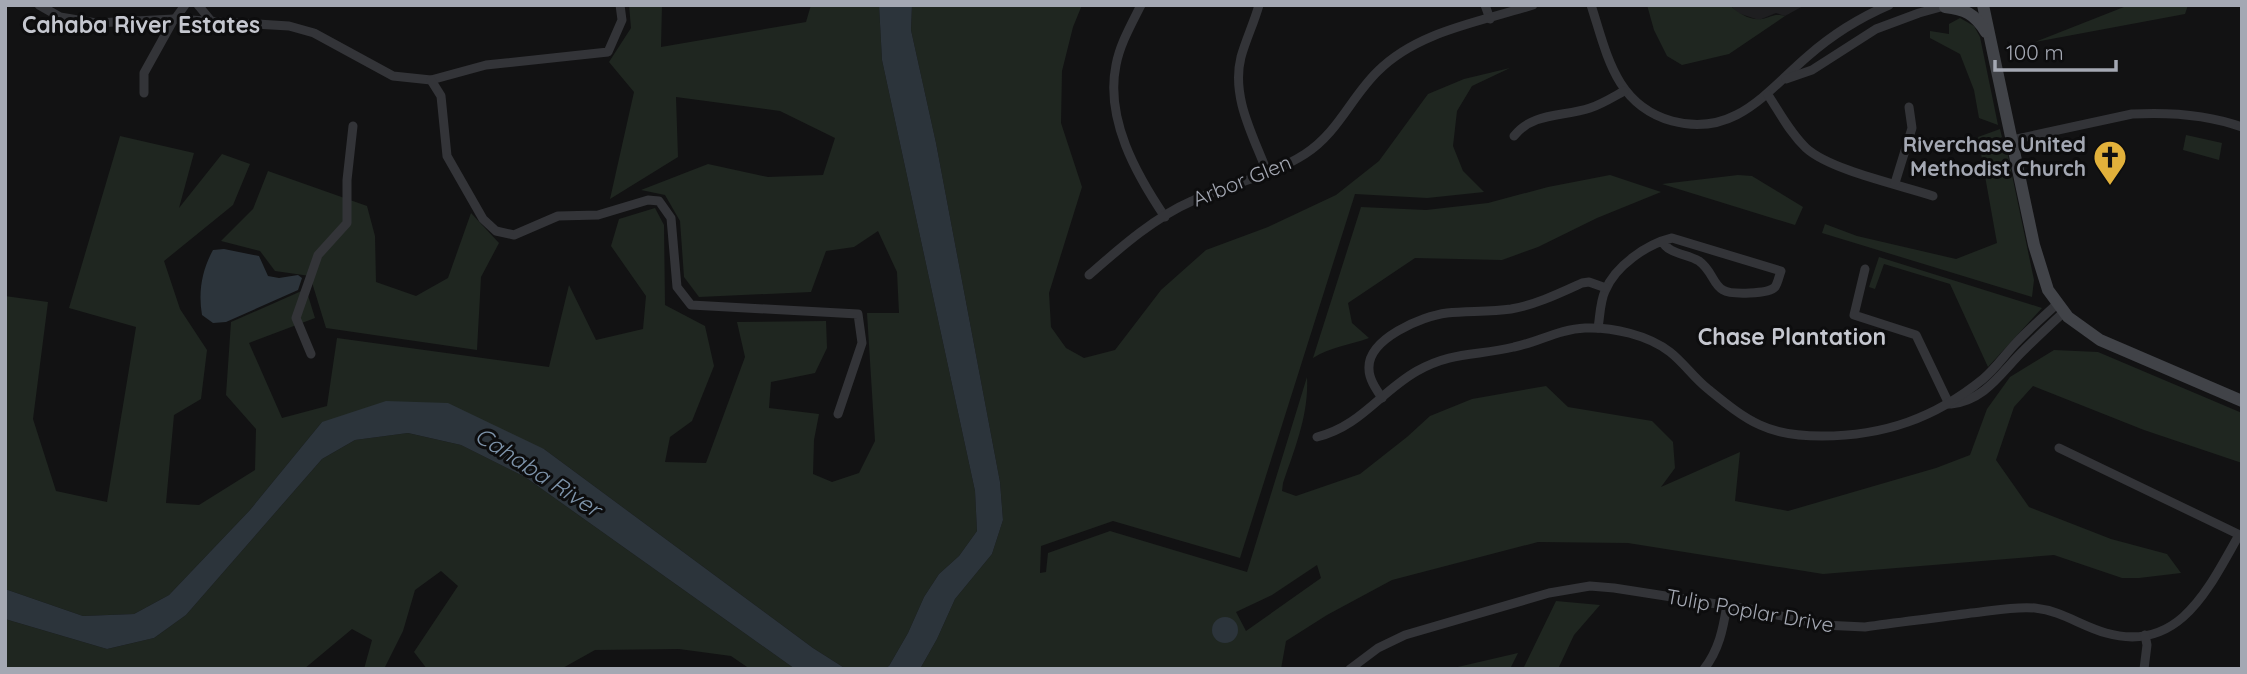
<svg xmlns="http://www.w3.org/2000/svg" width="2247" height="674" viewBox="0 0 2247 674" font-family="Quicksand,sans-serif">
  <style>
    .built { fill: #1e1e20 }
    .green { fill: #1f2620; fill-rule: evenodd }
    .water { fill: #2c343b }
    .lines { fill: none; stroke-linecap: round; stroke-linejoin: round }
    .street { stroke: #333438; stroke-width: 9 }
    .secondary { stroke: #414348; stroke-width: 12 }
    .labels { text-anchor: middle; stroke-width: 6; stroke-linejoin: round; paint-order: stroke }
    .poi-label { font-size: 21px; font-weight: bold; fill: #a4a8b3; stroke: #0d0d0e; text-anchor: end }
    .street-label { font-size: 21px; fill: #a4a8b3; stroke: #0d0d0e }
    .neighbourhood-label { font-size: 23px; font-weight: bold; fill: #c5c7cf; stroke: #0d0d0e }
    .water-label { font-size: 23px; font-style: italic; fill: #7e94ab; stroke: #0d0d0e }
  </style>
  <rect width="100%" height="100%" fill="#121213"/>
  <path class="built" d="M1730 5H1805L1785 16 1776 13 1759 20 1738 13Z"/>
  <g class="green">
    <path d="M629 5H662L661 47 806 22 811 5H879L882 60 975 491 977 531 959 556 939 574 924 597 908 633 889 666 883 669H846L813 648 544 449 322 422 250 510 169 595 134 614 83 616 5 589V296L48 302 33 419 56 491 107 502 136 327 69 308 120 136 194 153 179 208 222 154 250 164 233 205 164 261 180 309 207 350 201 399 174 415 166 503 199 505 255 470 256 429 226 395 231 322 306 289 315 318 249 343 282 418 327 406 337 338 549 367 569 285 596 340 643 329 646 296 611 246 619 219 655 208 664 225 665 305 705 326 714 366 692 421 670 437 665 462 706 463 745 357 737 322 826 321 827 348 815 373 771 382 769 408 819 414 814 440 813 474 832 482 859 473 875 441 867 313H899L897 272 878 231 854 247 826 251 811 292 699 297 684 277 680 221 665 195 641 190 708 164 768 177 823 175 835 138 780 111 676 97 678 157 610 199 634 92 609 62 631 28Z"/>
    <path d="M912 5H1082L1073 27 1062 71 1061 123 1082 187 1049 293 1051 327 1066 348 1084 358 1115 350 1161 290 1206 250 1268 227 1336 195 1379 161 1428 94 1464 79 1510 68 1472 86 1457 111 1453 146 1463 171 1484 192 1427 198 1355 194 1240 558 1113 521 1041 546 1040 573 1046 572 1048 553 1110 531 1247 572 1307 377C1309 414 1295 448 1283 483L1282 491 1296 496 1360 474 1407 437 1430 416 1472 399 1546 386 1568 407 1652 421 1673 442 1675 468 1661 487 1740 452 1735 501 1788 511 1936 468 1970 455 1987 409 2010 377 2054 350 2098 352 2242 413V463L2144 430 2033 386 2014 407 1996 460 2029 507 2111 539 2167 554 2181 573 2139 578H2122L2054 555 1823 574 1628 543 1538 542 1392 580 1327 615 1286 641 1281 669H920L937 639 955 599 992 554 1003 520 1000 482 936 143 911 30ZM1317 565 1321 578 1246 631 1236 612 1272 595Z"/>
    <path d="M1647 5H1730C1737 13 1751 21 1762 19 1771 17 1774 13 1785 16L1729 54 1682 65 1667 56 1654 30Z"/>
    <path d="M2129 5H2188L2185 14 2035 42Z"/>
    <path d="M1960 18 1974 26 1980 37 1998 125 1979 118 1974 90 1960 54 1930 38V31L1949 34V24Z"/>
    <path d="M2000 129 2002 137 1983 146 1984 154 2006 146 2034 280 2032 297 1822 233 1825 224 1857 236 1956 259 1997 243 1978 137Z"/>
    <path d="M2186 135 2222 143 2219 160 2183 150Z"/>
    <path d="M268 171 367 206 375 236 376 282 416 296 448 278 471 213 499 243 481 277 477 350 326 328 310 276 275 271 260 251 221 241 253 209Z"/>
    <path d="M1610 175 1661 192 1597 218 1538 247 1502 260 1415 258 1348 303 1352 323 1369 338C1350 345 1330 347 1313 358L1361 207 1426 210 1488 203 1548 187Z"/>
    <path d="M1738 175 1752 176 1803 207 1795 225 1662 184Z"/>
    <path d="M1879 257 2042 308 1988 367 1950 284 1884 264 1875 289 1869 287Z"/>
    <path d="M408 433 461 445 525 477 795 669H750L731 656 679 649 595 650 561 669H427L414 652 458 586 441 571 415 590 403 631 384 669H364L372 640 352 629 304 669H5V619L107 649 154 638 186 615 322 459 355 440Z"/>
    <path d="M1556 601 1600 605 1574 635 1558 669H1523Z"/>
    <path d="M1518 653 1510 669H1449Z"/>
  </g>
  <g class="water">
    <path d="M879 5H912L911 30 936 143 1000 482 1003 520 992 554 955 599 937 639 920 669H883L889 666 908 633 924 597 939 574 959 556 977 531 975 491 882 60Z"/>
    <path d="M224 249 259 256 268 276 279 278 298 275 302 278 298 290 226 322 213 323 202 315C198 292 202 270 213 250Z"/>
    <path d="M386 401 448 403 544 449 813 648 846 669H795L525 477 461 445 408 433 355 440 322 459 186 615 154 638 107 649 5 619V589L83 616 134 614 169 595 250 510 322 422Z"/>
    <circle cx="1225" cy="630" r="13"/>
  </g>
  <g class="lines">
    <g class="street">
      <path d="M39 5 60 17 96 23 174 19 289 26 314 33 393 76 431 80 486 65 608 52 622 20 620 5"/>
      <path d="M198 5 212 22"/>
      <path d="M1141 5C1131 25 1120 44 1116 65 1105 119 1136 174 1165 217"/>
      <path d="M1259 5C1254 23 1246 39 1241 57 1231 97 1253 135 1267 172"/>
      <path d="M1485 5 1490 19"/>
      <path d="M1591 5C1607 54 1615 105 1672 121 1735 138 1767 91 1808 56 1833 34 1859 18 1889 5"/>
      <path d="M175 19 185 5"/>
      <path d="M1786 79 1812 70 1876 29 1919 13 1948 5"/>
      <path d="M431 80 441 96 447 156 483 219 496 231 514 235 558 216 598 215 648 200 659 201 671 218 677 287 691 305 858 314 862 343 838 414"/>
      <path d="M144 93V73L174 19"/>
      <path d="M1768 95C1780 113 1790 133 1806 148 1830 170 1900 185 1933 196"/>
      <path d="M1514 136C1533 112 1563 117 1590 108 1602 104 1613 97 1624 91"/>
      <path d="M2012 140 2132 114C2169 112 2206 114 2242 127"/>
      <path d="M1895 183 1912 128 1909 107"/>
      <path d="M1865 269 1854 315 1916 335 1949 404"/>
      <path d="M1089 275C1120 248 1155 217 1192 201 1229 184 1271 176 1305 154 1338 133 1351 97 1378 71 1418 31 1480 22 1533 5"/>
      <path d="M1598 328C1600 316 1600 302 1605 291 1615 266 1647 244 1672 238L1781 271C1779 276 1778 283 1775 287 1769 294 1731 295 1723 290 1713 285 1712 270 1699 261 1688 254 1668 254 1662 241"/>
      <path d="M311 354 296 318 318 255 347 223V180L353 126"/>
      <path d="M1382 398C1376 389 1369 379 1369 369 1367 339 1422 316 1447 313 1468 311 1490 312 1511 309 1535 305 1560 293 1582 283L1589 282 1606 288"/>
      <path d="M1951 404C1986 400 2001 372 2024 350 2037 337 2050 325 2064 312"/>
      <path d="M1317 437C1361 426 1380 392 1417 371 1452 351 1478 356 1514 347 1538 342 1560 329 1585 328 1613 327 1648 335 1670 352 1684 363 1694 378 1708 389 1724 402 1742 417 1760 425 1779 434 1802 436 1822 436 1884 436 1935 418 1983 379 1995 369 2004 356 2015 344 2028 330 2043 317 2057 304"/>
      <path d="M2059 448 2242 536"/>
      <path d="M1350 669 1378 648 1405 635 1549 593 1590 586 1614 588 1749 609 1823 625 1865 627C1900 622 1936 618 1971 613 1992 611 2014 606 2035 608 2062 611 2081 626 2106 633 2180 654 2209 587 2239 535"/>
      <path d="M1704 669C1719 650 1723 629 1727 605"/>
      <path d="M2144 669 2147 645 2145 635"/>
    </g>
    <g class="secondary">
      <path d="M1983 5 2034 245 2048 290 2068 317 2100 340 2242 401"/>
      <path d="M1945 7C1965 9 1975 14 1986 32"/>
    </g>
  </g>
  <defs>
    <symbol id="church-pin" viewBox="-11 -11 22 30"><path d="M0 17L-7.5 6A9.5 9.5 0 1 1 7.5 6Z" fill="#e2b13b" stroke="#0d0d0e"/><path d="M-1.2-6h2.4v3.5h3.3v2.4h-3.3V6h-2.4V-.1h-3.3v-2.4h3.3Z" fill="#111"/></symbol>
  </defs>
  <g fill-rule="evenodd">
    <use href="#church-pin" x="2091" y="138" width="38" height="52"/>
  </g>
  <g class="labels">
    <g class="poi-label">
      <text x="2086" y="152">Riverchase United<tspan x="2086" dy="24">Methodist Church</tspan></text>
    </g>
    <g class="street-label">
      <text transform="translate(1242 181) rotate(-22)" y="7">Arbor Glen</text>
      <text transform="translate(1750 611) rotate(10)" y="7">Tulip Poplar Drive</text>
    </g>
    <g class="neighbourhood-label">
      <text x="141" y="33">Cahaba River Estates</text>
      <text x="1792" y="345">Chase Plantation</text>
    </g>
    <g class="water-label">
      <text transform="translate(538 472) rotate(33)" y="8">Cahaba River</text>
    </g>
  </g>
  <rect width="2247" height="674" fill="none" stroke="#a4a8b3" stroke-width="14"/>
  <path d="M1995 60v10h121v-10" fill="none" stroke="#a4a8b3" stroke-width="3.5"/>
  <text x="2006" y="60" font-size="21" fill="#a4a8b3" stroke="#0d0d0e" stroke-width="5" paint-order="stroke">100 m</text>
</svg>
